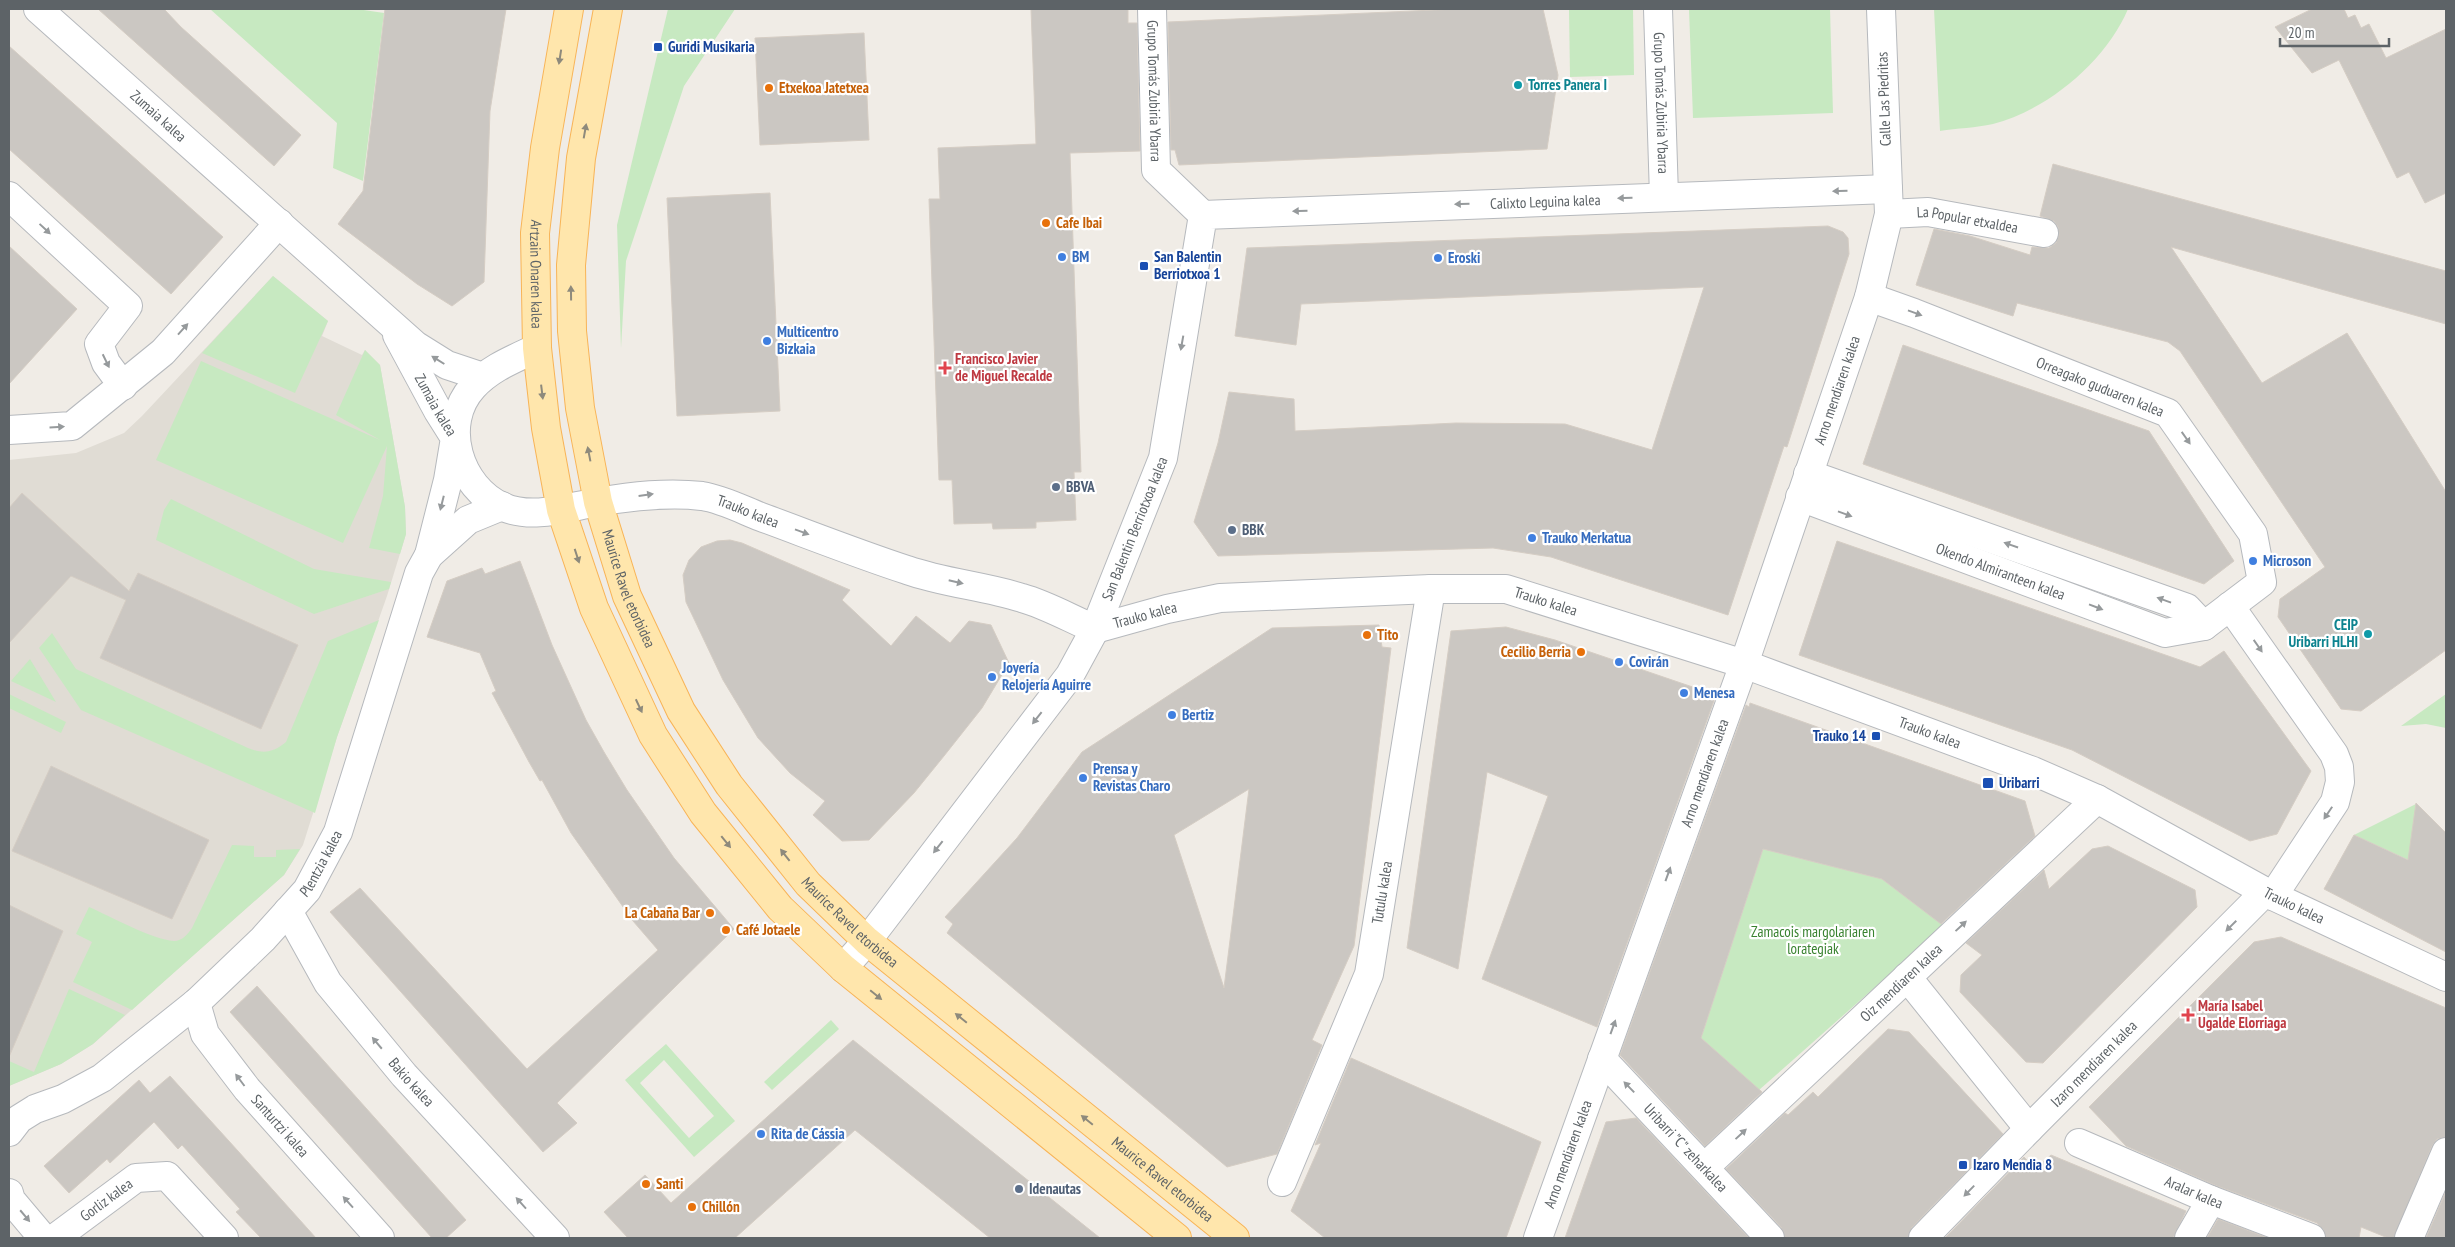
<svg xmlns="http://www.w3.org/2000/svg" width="2455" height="1247" viewBox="0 0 2455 1247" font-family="'PT Sans Narrow',sans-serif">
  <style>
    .education { fill: #e0dcd4 }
    .green { fill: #c7e9c1; fill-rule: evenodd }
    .building { fill: #cbc7c2; stroke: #d5cdc4; fill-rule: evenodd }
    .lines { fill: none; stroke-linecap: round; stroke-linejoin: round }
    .pedestrian-casing { stroke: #b6b9bd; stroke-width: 30 }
    .minor-casing { stroke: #b6b9bd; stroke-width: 30 }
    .primary-casing { stroke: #f8b457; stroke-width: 30 }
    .pedestrian { stroke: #fff; stroke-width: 28 }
    .minor { stroke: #fff; stroke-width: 28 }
    .primary { stroke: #ffe6ac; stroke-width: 28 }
    .oneway { fill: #8e8a7c }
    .oneway2 { fill: #969a9c }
    .transit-dot { fill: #1a4fb4; stroke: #fff; stroke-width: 2 }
    .culture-dot { fill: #0f9aa8; stroke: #fff; stroke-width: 2 }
    .food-dot { fill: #e8710a; stroke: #fff; stroke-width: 2 }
    .shop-dot { fill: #3f7fe0; stroke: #fff; stroke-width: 2 }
    .health-dot { fill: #e0444e; stroke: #fff; stroke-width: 2 }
    .service-dot { fill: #5c6f8a; stroke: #fff; stroke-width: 2 }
    .labels { text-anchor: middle; stroke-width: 4.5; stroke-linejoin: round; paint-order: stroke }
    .transit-label { font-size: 15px; font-weight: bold; fill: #164399; stroke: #fff; text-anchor: start }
    .culture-label { font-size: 15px; font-weight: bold; fill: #0d838f; stroke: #fff; text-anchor: start }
    .food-label { font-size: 15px; font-weight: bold; fill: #c56008; stroke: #fff; text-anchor: start }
    .street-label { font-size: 15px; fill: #5d6367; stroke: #fff }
    .shop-label { font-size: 15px; font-weight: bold; fill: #366cbe; stroke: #fff; text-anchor: start }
    .health-label { font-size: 15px; font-weight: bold; fill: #be3a42; stroke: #fff; text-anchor: start }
    .service-label { font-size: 15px; font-weight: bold; fill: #4e5e75; stroke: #fff; text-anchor: start }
    .park-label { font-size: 15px; fill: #398230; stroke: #fff }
  </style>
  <rect width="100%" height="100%" fill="#f0ece6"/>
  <path class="education" d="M273 276 328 321 322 336 362 355 365 350 380 365 405 507 406 534 387 596 337 737 303 845 284 875 93 1044 61 1064 9 1086V460L76 453 124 433 142 416Z"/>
  <g class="green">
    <path d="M210 9H357L384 13 363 181 333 168 337 123Z"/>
    <path d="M668 9H735L684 86 626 261 621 348 617 225Z"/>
    <path d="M1569 9H1633L1634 75 1570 77Z"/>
    <path d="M1689 9H1830L1833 113 1693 118Z"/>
    <path d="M1934 9H2128C2106 61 2048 110 1993 124 1976 128 1957 128 1940 131Z"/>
    <path d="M273 276 328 321 295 393 202 353Z"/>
    <path d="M365 350 380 365 405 507 406 534 400 554 369 548 383 496 387 446 343 543 156 460 201 361 380 440 336 415Z"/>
    <path d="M171 499 314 569 391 582 389 589 314 614 156 540 164 510Z"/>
    <path d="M379 620 337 737 315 813 81 710 39 648 52 633 76 669 248 748C263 754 273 753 286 742L328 641Z"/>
    <path d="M30 659 56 702 11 681Z"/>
    <path d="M9 694 66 722 61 733 9 708Z"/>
    <path d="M2446 694V728L2426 724 2401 726Z"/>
    <path d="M2416 804 2436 861 2446 868V877L2354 835Z"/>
    <path d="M232 845 254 846V857H276V850L300 849 284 875 132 1010 73 982 92 942 76 934 89 907C110 916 153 940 174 941 182 941 188 934 192 928Z"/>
    <path d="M1763 849 1882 879 1944 926 1759 1090 1701 1038Z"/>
    <path d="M69 989 125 1015 93 1044 61 1064 9 1086V1061L34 1072Z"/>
    <path d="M831 1020 839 1029 772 1090 764 1082Z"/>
    <path d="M666 1044 735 1121 694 1157 625 1080ZM664 1060 714 1116 689 1138 640 1083Z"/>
  </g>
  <g class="building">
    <path d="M98 9H164L181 27 301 135 274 166Z"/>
    <path d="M385 9H506L490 111 484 282 452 306 417 284 338 224 363 191Z"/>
    <path d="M1031 9H1128V23H1137L1140 151 1070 153 1081 472H1074L1076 520 1036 522V528L993 529 992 523 954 524 952 480H939L929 199H940L938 148 1036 144Z"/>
    <path d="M1456 9H1543L1558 75 1547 149 1179 165 1175 150H1171L1168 22Z"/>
    <path d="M2312 9H2344L2348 18 2355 15 2361 28 2369 24 2386 58 2446 29V193L2425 203 2409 172 2397 178 2339 60 2312 73 2275 27Z"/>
    <path d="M864 33 869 140 760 145 755 38Z"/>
    <path d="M9 46 223 237 171 294 9 149Z"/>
    <path d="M2053 164 2446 271V324L2171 247 2262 383 2347 333 2446 492V650L2361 711 2341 709 2278 617 2280 599 2325 567 2180 351 2168 342 2017 303 2013 316 1916 285 1934 229 1970 236 2030 255 2032 247 2049 248 2056 243 2059 235 2058 227 2054 221 2040 216Z"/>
    <path d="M770 193 780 411 677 416 667 198Z"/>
    <path d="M1828 226 1843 232 1848 238 1849 254 1787 447 1784 446 1728 615 1551 557 1493 548 1218 556 1194 522 1218 443 1229 392 1294 399 1295 431 1456 423 1565 424 1652 450 1704 287 1301 304 1296 345 1235 336 1247 248Z"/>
    <path d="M9 246 77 309 9 384Z"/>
    <path d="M1903 345 2149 431 2234 561 2204 584 1863 464Z"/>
    <path d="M22 493 129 591 138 573 298 645 261 729 100 658 126 600 71 576 9 643V508Z"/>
    <path d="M730 540 742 543 850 590 842 600 891 646 916 616 950 643 969 621 991 625 1009 663 982 708 944 756 914 793 869 840 842 841 813 815 825 801 790 773 758 738 723 680 686 602 683 575 689 560 701 547 717 541Z"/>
    <path d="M1837 541 2200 667 2224 651 2311 771 2277 834 2250 841 2072 750 1799 655Z"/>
    <path d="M520 561 552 645 586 720 604 752 627 790 674 858 734 929 557 1103 577 1123 543 1152 330 912 360 888 527 1069 658 950 633 921 571 833 542 780 540 781 529 762 492 693 496 691 480 653 427 637 447 581 482 568 485 574Z"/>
    <path d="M1379 625 1382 647 1391 648 1354 946 1312 1040 1322 1045 1277 1154 1227 1167 947 933 953 924 945 917 1017 838 1082 752 1272 628ZM1249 789 1224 988 1174 835Z"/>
    <path d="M1506 627 1555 640 1716 695 1597 1027 1482 979 1548 796 1487 772 1458 969 1407 948 1451 631Z"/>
    <path d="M1750 703 2025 801 2035 836 1941 924 1882 879 1763 849 1701 1038 1762 1092 1705 1146 1620 1055 1746 705 1749 707Z"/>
    <path d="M51 766 209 840 172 919 12 851Z"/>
    <path d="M2416 803 2446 833V952L2324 889 2354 835 2408 860Z"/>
    <path d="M2108 846 2195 890 2197 907 2043 1063 2026 1062 1960 992 1961 975 1982 955 1966 943 2044 870 2049 889 2092 849Z"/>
    <path d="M9 905 63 931 9 1057Z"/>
    <path d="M2281 937 2446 1008V1137L2437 1139 2432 1146 2394 1238H2388L2361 1227 2359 1238H2326L2323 1229 2317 1223 2217 1186 2126 1146 2089 1107 2254 942Z"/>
    <path d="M257 986 466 1220 446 1238H432L230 1012Z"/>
    <path d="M1888 1029 1909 1032 2003 1134 1912 1227 1908 1238H1785L1781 1227 1726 1169 1785 1113 1788 1115 1813 1092 1818 1097Z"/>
    <path d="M853 1040 1030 1182 1100 1238H990L855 1130 735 1238H628L604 1212 645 1175 671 1203Z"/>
    <path d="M1351 1058 1541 1142 1506 1238H1325L1291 1211 1321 1143 1315 1145Z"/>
    <path d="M170 1076 238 1151 316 1238H261L236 1212 240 1209 182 1145 178 1149 154 1122 110 1163 107 1159 69 1193 44 1166 139 1080 150 1093Z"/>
    <path d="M1636 1118 1749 1238H1565L1606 1122Z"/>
    <path d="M2051 1155 2186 1211 2173 1238H1945L2024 1157 2035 1169Z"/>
    <path d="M2446 1191V1238H2426Z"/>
    <path d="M2218 1219 2268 1238H2207Z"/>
  </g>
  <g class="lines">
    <defs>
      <g id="pedestrian">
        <path id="s1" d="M1152 9 1156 170 1203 215"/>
        <path id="s2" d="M1658 9 1664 196"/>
        <path id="s3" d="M1095 629 1167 609 1220 598 1431 589"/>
      </g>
      <g id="minor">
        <path id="s4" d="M38 9 415 345 447 365 483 377"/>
        <path d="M9 196 128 306 99 344 106 363 123 386"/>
        <path id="s5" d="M1889 214 1928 212 2044 233"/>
        <path id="s6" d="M397 335 438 411 455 438 448 480 429 555"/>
        <path id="s7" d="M537 348C514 359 490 368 473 387 439 424 459 488 503 507 534 520 567 507 598 502 633 496 667 492 702 496 722 499 743 510 761 517 810 535 858 554 907 570 944 583 984 586 1022 598 1047 605 1071 619 1095 629"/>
        <path d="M9 430 72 426 163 352 279 223"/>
        <path d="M1808 474 2187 608 2204 626"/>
        <path id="s8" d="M1800 497 2165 633 2204 626 2262 582 2253 534 2168 413 1914 313 1869 297"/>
        <path d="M2230 606 2334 754 2339 767 2340 782 2335 802 2273 896"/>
        <path id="s9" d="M288 911 328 983 404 1075 555 1238"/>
        <path id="s10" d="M843 968 867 941 1070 675 1095 629 1163 458 1203 215 1888 189"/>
        <path d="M1907 977 2029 1129"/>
        <path id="s11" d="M196 1003 205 1034 247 1089 380 1238"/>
        <path id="s12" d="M1602 1059 1770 1238"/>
        <path id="s13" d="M9 1132 19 1119 35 1109 63 1099 102 1078 196 1003 263 939 307 890 338 832 419 573 429 555 468 520 502 506"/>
        <path id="s14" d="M2079 1143 2211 1200 2311 1238"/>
        <path id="s15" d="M1705 1167 2097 799"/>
        <path id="s16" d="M1282 1182 1369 974 1431 589H1506L1744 664 2033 771 2097 799 2273 896 2446 977"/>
        <path d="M9 1193 11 1200 43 1238"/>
        <path id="s17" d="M55 1238 136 1178 167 1176 224 1238"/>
        <path id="s18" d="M1538 1238 1744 664 1869 297 1889 214 1881 9"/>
        <path id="s19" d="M1923 1238 2029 1129 2265 892"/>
        <path d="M2189 1238 2211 1200"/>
        <path d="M2409 1238 2446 1152"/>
      </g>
      <g id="primary">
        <path id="s20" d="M569 9 545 148 535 233 537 348 546 428 561 510 594 608 653 735 703 813 780 908 843 968 1177 1238"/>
        <path id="s21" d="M608 9 581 158 571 265 572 331 580 408 598 502 627 596 681 711 729 785 808 884 867 941 1235 1238"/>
      </g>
    </defs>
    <use href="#pedestrian" class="pedestrian-casing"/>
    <use href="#minor" class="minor-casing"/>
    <use href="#primary" class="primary-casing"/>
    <use href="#pedestrian" class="pedestrian"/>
    <use href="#minor" class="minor"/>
    <use href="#primary" class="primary"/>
  </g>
  <defs><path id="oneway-solid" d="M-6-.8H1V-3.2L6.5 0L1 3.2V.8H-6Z" transform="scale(1.25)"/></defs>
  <g class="oneway">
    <use href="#oneway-solid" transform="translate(560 57) rotate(99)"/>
    <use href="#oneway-solid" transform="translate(585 131) rotate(-80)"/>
    <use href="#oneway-solid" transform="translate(571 293) rotate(-91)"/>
    <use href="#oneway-solid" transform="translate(542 392) rotate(83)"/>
    <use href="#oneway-solid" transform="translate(589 454) rotate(-101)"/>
    <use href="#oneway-solid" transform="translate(577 556) rotate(72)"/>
    <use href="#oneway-solid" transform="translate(639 706) rotate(65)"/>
    <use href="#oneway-solid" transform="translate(726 842) rotate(51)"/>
    <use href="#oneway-solid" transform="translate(785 855) rotate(-128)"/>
    <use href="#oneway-solid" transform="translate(876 995) rotate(39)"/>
    <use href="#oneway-solid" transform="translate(961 1018) rotate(-141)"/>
    <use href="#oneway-solid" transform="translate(1087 1120) rotate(-141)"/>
  </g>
  <g class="oneway2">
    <use href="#oneway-solid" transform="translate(1840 191) rotate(178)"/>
    <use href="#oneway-solid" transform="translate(1625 198) rotate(178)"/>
    <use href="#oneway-solid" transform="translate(1462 204) rotate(178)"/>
    <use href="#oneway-solid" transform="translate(1300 211) rotate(178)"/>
    <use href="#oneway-solid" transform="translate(45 229) rotate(43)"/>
    <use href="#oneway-solid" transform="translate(1915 313) rotate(20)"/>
    <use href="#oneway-solid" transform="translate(183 329) rotate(-48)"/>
    <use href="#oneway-solid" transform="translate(1182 343) rotate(100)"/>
    <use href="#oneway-solid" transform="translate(438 360) rotate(-148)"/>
    <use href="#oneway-solid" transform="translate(106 361) rotate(64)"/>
    <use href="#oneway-solid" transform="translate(57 427) rotate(-4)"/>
    <use href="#oneway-solid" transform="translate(2186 438) rotate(55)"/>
    <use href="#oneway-solid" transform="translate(646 495) rotate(-8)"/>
    <use href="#oneway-solid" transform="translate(442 503) rotate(104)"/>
    <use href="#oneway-solid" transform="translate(1845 514) rotate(20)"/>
    <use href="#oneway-solid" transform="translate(802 532) rotate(20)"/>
    <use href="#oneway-solid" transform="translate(2011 545) rotate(-161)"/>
    <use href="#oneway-solid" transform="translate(956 582) rotate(13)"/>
    <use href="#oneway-solid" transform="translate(2164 600) rotate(-160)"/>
    <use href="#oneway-solid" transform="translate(2096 607) rotate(21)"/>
    <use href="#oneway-solid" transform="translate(2258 646) rotate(55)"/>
    <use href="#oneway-solid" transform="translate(1037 718) rotate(128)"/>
    <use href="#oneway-solid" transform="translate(2328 813) rotate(124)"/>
    <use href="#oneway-solid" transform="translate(938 847) rotate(128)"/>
    <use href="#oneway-solid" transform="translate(1668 874) rotate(-70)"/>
    <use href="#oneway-solid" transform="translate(1961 926) rotate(-43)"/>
    <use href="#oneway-solid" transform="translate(2231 926) rotate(135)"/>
    <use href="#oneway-solid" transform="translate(1613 1027) rotate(-70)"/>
    <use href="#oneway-solid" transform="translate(377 1043) rotate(-130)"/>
    <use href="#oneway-solid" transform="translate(240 1080) rotate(-127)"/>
    <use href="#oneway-solid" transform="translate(1629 1087) rotate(-134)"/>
    <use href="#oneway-solid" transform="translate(1741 1134) rotate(-43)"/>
    <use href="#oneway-solid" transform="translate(1969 1191) rotate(134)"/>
    <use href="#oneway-solid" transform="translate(348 1202) rotate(-132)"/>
    <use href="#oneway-solid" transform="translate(521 1203) rotate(-132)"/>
    <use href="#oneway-solid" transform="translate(25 1216) rotate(50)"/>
  </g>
  <g class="transit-dot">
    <rect x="653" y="42" width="10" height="10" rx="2.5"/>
    <rect x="1139" y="261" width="10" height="10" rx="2.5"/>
    <rect x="1871" y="731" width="10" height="10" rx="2.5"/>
    <rect x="1982" y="777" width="12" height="12" rx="2.5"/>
    <rect x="1958" y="1160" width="10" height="10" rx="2.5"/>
  </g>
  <g class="culture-dot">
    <circle cx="1518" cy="85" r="5"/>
    <circle cx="2368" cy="634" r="5"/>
  </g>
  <g class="food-dot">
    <circle cx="769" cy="88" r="5"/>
    <circle cx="1046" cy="223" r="5"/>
    <circle cx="1367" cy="635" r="5"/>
    <circle cx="1581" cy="652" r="5"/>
    <circle cx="710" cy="913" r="5"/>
    <circle cx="726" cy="930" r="5"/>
    <circle cx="646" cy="1184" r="5"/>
    <circle cx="692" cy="1207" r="5"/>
  </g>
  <g class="shop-dot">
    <circle cx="1062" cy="257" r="5"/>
    <circle cx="1438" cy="258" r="5"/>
    <circle cx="767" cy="341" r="5"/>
    <circle cx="1532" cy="538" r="5"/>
    <circle cx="2253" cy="561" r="5"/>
    <circle cx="1619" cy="662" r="5"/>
    <circle cx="992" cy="677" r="5"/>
    <circle cx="1684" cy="693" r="5"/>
    <circle cx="1172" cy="715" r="5"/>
    <circle cx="1083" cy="778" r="5"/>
    <circle cx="761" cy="1134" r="5"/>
  </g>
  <g class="health-dot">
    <path d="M942.5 360.5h5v5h5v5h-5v5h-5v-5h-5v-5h5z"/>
    <path d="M2185.5 1007.5h5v5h5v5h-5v5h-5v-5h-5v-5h5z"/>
  </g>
  <g class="service-dot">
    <circle cx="1056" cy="487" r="5"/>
    <circle cx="1232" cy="530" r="5"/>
    <circle cx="1019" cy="1189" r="5"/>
  </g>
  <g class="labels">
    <g class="transit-label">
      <text x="668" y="52">Guridi Musikaria</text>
      <text x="1154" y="262">San Balentin<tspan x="1154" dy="17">Berriotxoa 1</tspan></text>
      <text x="1866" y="741" text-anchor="end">Trauko 14</text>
      <text x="1999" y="788">Uribarri</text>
      <text x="1973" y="1170">Izaro Mendia 8</text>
    </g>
    <g class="culture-label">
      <text x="1528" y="90">Torres Panera I</text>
      <text x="2358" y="630" text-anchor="end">CEIP<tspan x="2358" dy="17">Uribarri HLHI</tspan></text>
    </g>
    <g class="food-label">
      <text x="779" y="93">Etxekoa Jatetxea</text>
      <text x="1056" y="228">Cafe Ibai</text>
      <text x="1377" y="640">Tito</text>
      <text x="1571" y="657" text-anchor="end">Cecilio Berria</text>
      <text x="700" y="918" text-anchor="end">La Cabaña Bar</text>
      <text x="736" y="935">Café Jotaele</text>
      <text x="656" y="1189">Santi</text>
      <text x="702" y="1212">Chillón</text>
    </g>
    <g class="street-label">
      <text dy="5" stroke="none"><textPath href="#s1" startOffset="82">Grupo Tomás Zubiria Ybarra</textPath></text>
      <text transform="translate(1884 99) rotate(-92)" y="5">Calle Las Piedritas</text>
      <text dy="5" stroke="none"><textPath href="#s2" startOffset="94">Grupo Tomás Zubiria Ybarra</textPath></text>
      <text dy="5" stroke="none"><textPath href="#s4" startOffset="161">Zumaia kalea</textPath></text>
      <text dy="5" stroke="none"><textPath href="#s10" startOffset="1196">Calixto Leguina kalea</textPath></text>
      <text dy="5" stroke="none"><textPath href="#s5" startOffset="79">La Popular etxaldea</textPath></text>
      <text dy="5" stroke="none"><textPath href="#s20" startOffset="268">Artzain Onaren kalea</textPath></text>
      <text transform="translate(2100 387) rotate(22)" y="5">Orreagako guduaren kalea</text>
      <text dy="5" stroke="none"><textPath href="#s18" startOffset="899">Arno mendiaren kalea</textPath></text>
      <text dy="5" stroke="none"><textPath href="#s6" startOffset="80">Zumaia kalea</textPath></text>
      <text dy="5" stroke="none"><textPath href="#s7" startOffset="468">Trauko kalea</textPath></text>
      <text dy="5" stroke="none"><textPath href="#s10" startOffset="531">San Balentin Berriotxoa kalea</textPath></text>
      <text dy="5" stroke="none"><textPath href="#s8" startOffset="214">Okendo Almiranteen kalea</textPath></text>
      <text dy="5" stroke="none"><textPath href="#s21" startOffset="590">Maurice Ravel etorbidea</textPath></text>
      <text dy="5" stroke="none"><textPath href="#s16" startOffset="732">Trauko kalea</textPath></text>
      <text dy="5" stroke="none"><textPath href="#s3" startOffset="52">Trauko kalea</textPath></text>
      <text dy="5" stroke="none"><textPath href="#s16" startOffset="1138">Trauko kalea</textPath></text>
      <text dy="5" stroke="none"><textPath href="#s18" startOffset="494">Arno mendiaren kalea</textPath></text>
      <text dy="5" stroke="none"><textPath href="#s13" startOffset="418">Plentzia kalea</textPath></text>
      <text dy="5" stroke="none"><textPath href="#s16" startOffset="308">Tutulu kalea</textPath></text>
      <text dy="5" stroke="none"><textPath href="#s16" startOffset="1542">Trauko kalea</textPath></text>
      <text dy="5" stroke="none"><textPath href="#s21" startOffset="995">Maurice Ravel etorbidea</textPath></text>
      <text dy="5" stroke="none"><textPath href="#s15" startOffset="269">Oiz mendiaren kalea</textPath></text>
      <text dy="5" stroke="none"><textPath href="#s19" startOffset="244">Izaro mendiaren kalea</textPath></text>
      <text dy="5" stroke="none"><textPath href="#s9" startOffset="212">Bakio kalea</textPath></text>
      <text dy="5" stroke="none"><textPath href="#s11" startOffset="151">Santurtzi kalea</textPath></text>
      <text dy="5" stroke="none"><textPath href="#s12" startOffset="122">Uribarri "C" zeharkalea</textPath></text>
      <text dy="5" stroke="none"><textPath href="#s18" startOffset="89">Arno mendiaren kalea</textPath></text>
      <text dy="5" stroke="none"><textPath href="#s21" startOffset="1400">Maurice Ravel etorbidea</textPath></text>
      <text dy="5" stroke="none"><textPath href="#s14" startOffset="125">Aralar kalea</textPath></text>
      <text dy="5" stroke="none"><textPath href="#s17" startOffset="64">Gorliz kalea</textPath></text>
    </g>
    <g class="shop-label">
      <text x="1072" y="262">BM</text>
      <text x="1448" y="263">Eroski</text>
      <text x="777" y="337">Multicentro<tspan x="777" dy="17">Bizkaia</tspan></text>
      <text x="1542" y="543">Trauko Merkatua</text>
      <text x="2263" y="566">Microson</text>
      <text x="1629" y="667">Covirán</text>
      <text x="1002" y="673">Joyería<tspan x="1002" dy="17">Relojería Aguirre</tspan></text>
      <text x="1694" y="698">Menesa</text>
      <text x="1182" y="720">Bertiz</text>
      <text x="1093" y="774">Prensa y<tspan x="1093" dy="17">Revistas Charo</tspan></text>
      <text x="771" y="1139">Rita de Cássia</text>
    </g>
    <g class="health-label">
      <text x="955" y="364">Francisco Javier<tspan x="955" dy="17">de Miguel Recalde</tspan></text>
      <text x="2198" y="1011">María Isabel<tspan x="2198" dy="17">Ugalde Elorriaga</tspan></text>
    </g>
    <g class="service-label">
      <text x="1066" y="492">BBVA</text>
      <text x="1242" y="535">BBK</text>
      <text x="1029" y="1194">Idenautas</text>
    </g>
    <g class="park-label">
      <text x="1813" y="937">Zamacois margolariaren<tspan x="1813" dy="17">lorategiak</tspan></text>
    </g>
  </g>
  <rect width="2455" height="1247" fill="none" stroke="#5d6367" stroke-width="20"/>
  <path d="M2280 38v8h109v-8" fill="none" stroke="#5d6367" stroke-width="2.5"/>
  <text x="2288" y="38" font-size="15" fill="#5d6367" stroke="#ffffff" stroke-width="4" paint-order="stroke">20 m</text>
</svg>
